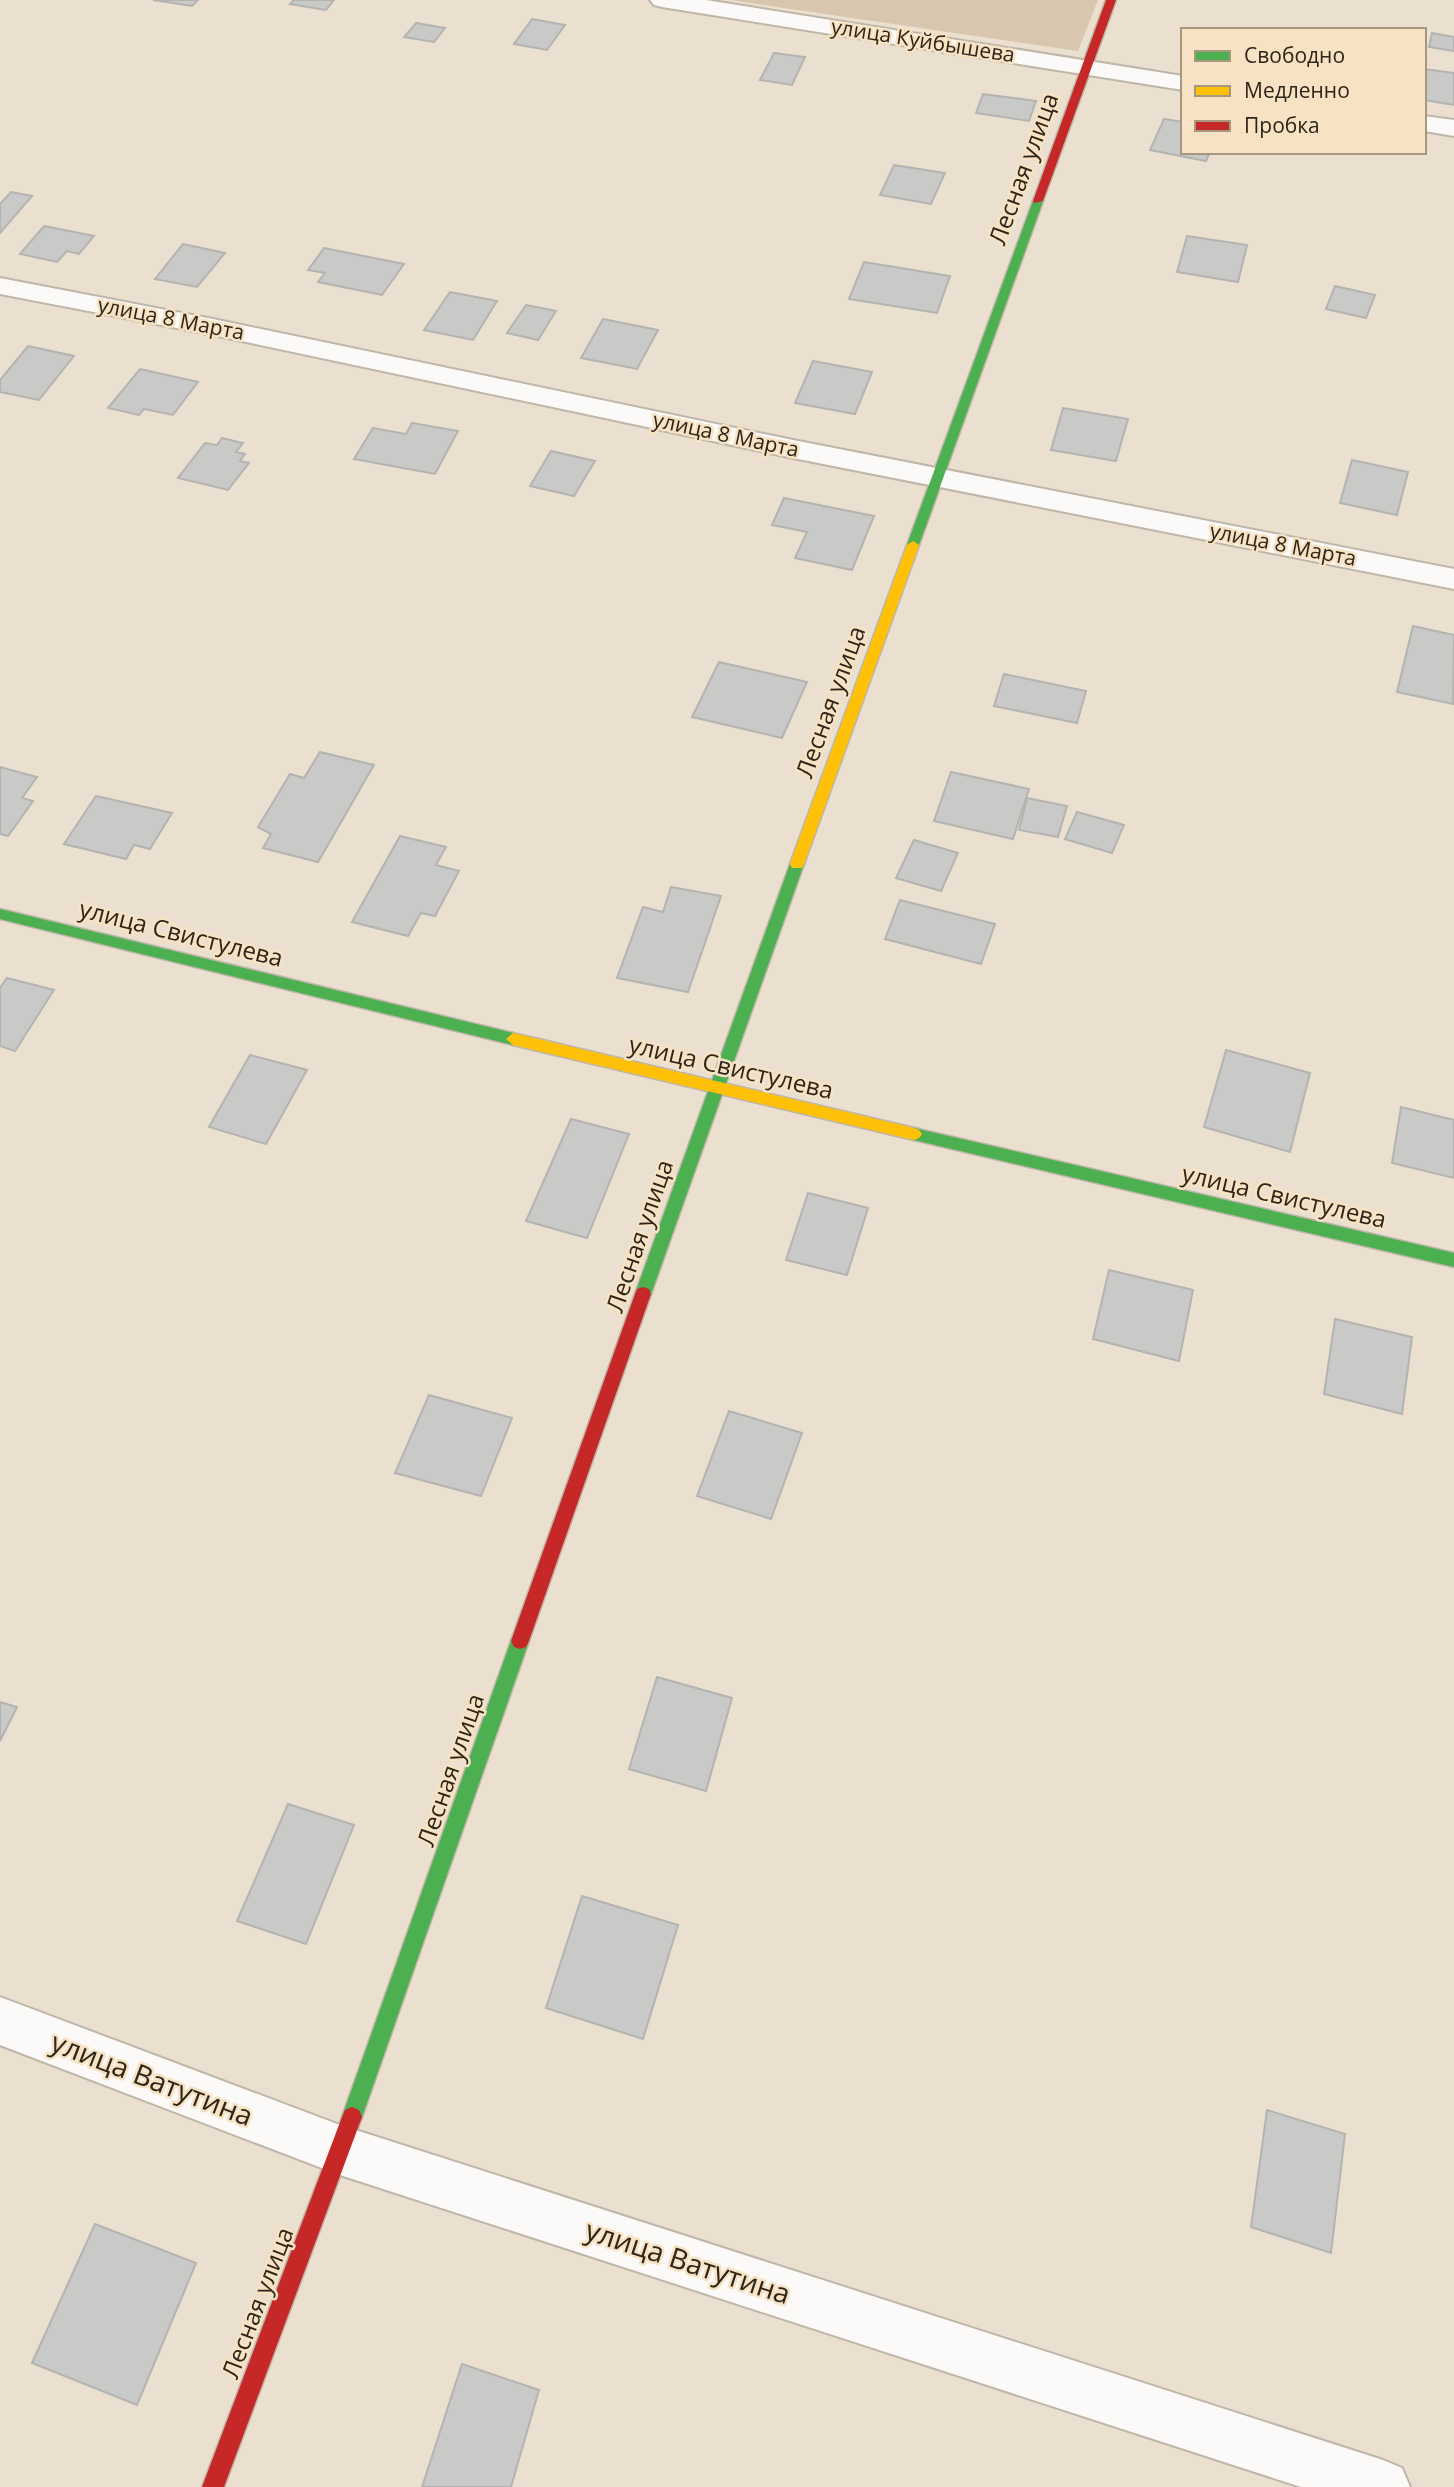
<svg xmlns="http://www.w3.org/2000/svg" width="1454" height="2487" viewBox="0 0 1454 2487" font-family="'Open Sans',sans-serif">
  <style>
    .forest { fill: #d8c7ae }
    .building { fill: #c9cac7; stroke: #b3b4b1; stroke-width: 2 }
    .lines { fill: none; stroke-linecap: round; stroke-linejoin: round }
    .street-casing { stroke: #beb6a8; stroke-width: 4 }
    .fast-casing { stroke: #beb6a8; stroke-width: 3 }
    .slow-casing { stroke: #beb6a8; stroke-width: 3 }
    .jam-casing { stroke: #beb6a8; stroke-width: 3 }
    .street { fill: #fcfaf8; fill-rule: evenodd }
    .fast { fill: #4caf50; fill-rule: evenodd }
    .slow { fill: #ffc107; fill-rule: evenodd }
    .jam { fill: #c62828; fill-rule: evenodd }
    .labels { text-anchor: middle; stroke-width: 5; stroke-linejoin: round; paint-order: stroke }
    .far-street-label { font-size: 21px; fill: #2d2519; stroke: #f7e3c3 }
    .street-label { font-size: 24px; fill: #2d2519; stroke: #f7e3c3 }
    .near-street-label { font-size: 28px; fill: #2d2519; stroke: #f7e3c3 }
  </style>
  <rect width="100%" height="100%" fill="#ebe0cf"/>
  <path class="forest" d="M730 0H1098L1078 51Z"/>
  <g class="building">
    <path d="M153 0H198L192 6Z"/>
    <path d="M294 0H334L326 10 290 4Z"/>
    <path d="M532 19 565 25 547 50 514 44Z"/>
    <path d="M416 23 445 28 434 42 404 37Z"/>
    <path d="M1432 33 1454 37V51L1429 47Z"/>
    <path d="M774 53 805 57 792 85 760 80Z"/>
    <path d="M1424 69 1454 73V105L1424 100Z"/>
    <path d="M983 94 1036 101 1029 121 976 113Z"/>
    <path d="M1164 119 1183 122V152H1210L1206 161 1150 150Z"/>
    <path d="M894 165 945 173 931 204 880 195Z"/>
    <path d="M11 192 32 196 0 233V204Z"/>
    <path d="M44 226 94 236 79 254 67 251 57 262 20 254Z"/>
    <path d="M1187 236 1247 245 1238 282 1177 272Z"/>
    <path d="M183 244 225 253 197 287 155 279Z"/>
    <path d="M324 248 404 264 382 295 318 282 325 273 308 270Z"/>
    <path d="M864 262 950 276 937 313 849 299Z"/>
    <path d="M1335 286 1375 295 1366 318 1326 309Z"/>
    <path d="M450 292 497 301 473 340 424 330Z"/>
    <path d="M526 305 556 311 538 340 507 333Z"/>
    <path d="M603 319 658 330 637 369 581 358Z"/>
    <path d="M28 346 74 356 39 400 0 392V380Z"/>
    <path d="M813 361 872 372 855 414 795 403Z"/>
    <path d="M140 369 198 382 173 415 144 409 139 415 108 408Z"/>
    <path d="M1063 408 1128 419 1116 461 1051 450Z"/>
    <path d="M412 423 458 431 435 474 354 459 373 428 406 434Z"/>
    <path d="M222 438 243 443 236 452 245 454 240 461 249 463 228 490 178 478 205 443 217 445Z"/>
    <path d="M551 451 595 461 574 496 530 486Z"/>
    <path d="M1352 460 1408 472 1397 515 1340 503Z"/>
    <path d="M784 498 874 516 852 570 795 558 807 532 772 525Z"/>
    <path d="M1413 626 1454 635 1453 704 1397 692Z"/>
    <path d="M719 662 807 682 782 738 692 717Z"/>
    <path d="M1004 674 1086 691 1077 723 994 706Z"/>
    <path d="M320 752 374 765 318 862 263 848 271 834 258 827 290 774 304 778Z"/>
    <path d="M0 767 37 777 22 798 33 801 8 836 0 834Z"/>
    <path d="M951 772 1029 789 1013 839 934 821Z"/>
    <path d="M96 796 172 813 150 849 134 845 126 859 64 844Z"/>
    <path d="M1027 798 1067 806 1058 837 1019 830Z"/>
    <path d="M1077 812 1124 825 1112 853 1065 839Z"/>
    <path d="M400 836 446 847 436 865 459 871 435 916 421 913 408 936 352 922Z"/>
    <path d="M914 840 958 853 941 891 896 878Z"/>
    <path d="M671 887 721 896 688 992 617 978 643 907 663 912Z"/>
    <path d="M900 900 995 924 981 964 885 939Z"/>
    <path d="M7 978 54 990 15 1051 0 1046V988Z"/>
    <path d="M1226 1050 1310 1073 1290 1152 1204 1127Z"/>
    <path d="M250 1055 307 1070 266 1144 209 1127Z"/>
    <path d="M1401 1107 1454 1120V1178L1392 1163Z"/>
    <path d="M571 1119 629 1134 587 1238 526 1221Z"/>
    <path d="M808 1193 868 1208 847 1275 786 1260Z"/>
    <path d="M1109 1270 1193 1290 1179 1361 1093 1339Z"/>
    <path d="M1335 1319 1412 1337 1402 1414 1324 1394Z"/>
    <path d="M429 1395 512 1418 481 1496 395 1473Z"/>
    <path d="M729 1411 802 1433 771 1519 697 1496Z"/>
    <path d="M657 1677 732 1698 706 1791 629 1769Z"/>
    <path d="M0 1702 17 1707 0 1741Z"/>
    <path d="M288 1804 354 1825 306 1944 237 1921Z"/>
    <path d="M582 1896 678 1925 643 2039 546 2008Z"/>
    <path d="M1267 2110 1345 2134 1331 2253 1251 2227Z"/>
    <path d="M95 2224 196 2263 137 2405 32 2363Z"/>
    <path d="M462 2364 539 2390 511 2487H422Z"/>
  </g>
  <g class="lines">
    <defs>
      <g id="street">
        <path d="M650 0H706L1183 76V90L662 7 654 5Z"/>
        <path d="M1424 116 1454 120V136L1424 131Z"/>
        <path d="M0 278 213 319 793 440 1454 569V589L793 458 213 335 0 294Z"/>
        <path d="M0 1997 340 2125 1383 2460 1402 2468 1410 2487H1301L340 2175 0 2045Z"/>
      </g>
      <g id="fast">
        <path d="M1038 198 1043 201 919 545 913 549 909 548 907 545 1033 201Z"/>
        <path d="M797 859 804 864 651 1294 649 1299 643 1301 637 1299 635 1294 790 864Z"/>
        <path d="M0 909 513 1033 520 1039 513 1045 0 919Z"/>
        <path d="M914 1128 1454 1253V1267L914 1140 909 1138 906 1134 909 1130Z"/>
        <path d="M520 1633 526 1635 529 1641 362 2117 359 2124 352 2127 345 2124 342 2117 511 1641 514 1635Z"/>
      </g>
      <g id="slow">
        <path d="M913 541 919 545 804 864 802 868H792L790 864 907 545Z"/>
        <path d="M513 1033 914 1128 919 1130 922 1134 919 1138 914 1140 513 1045 506 1039Z"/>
      </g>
      <g id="jam">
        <path d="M1106 0H1116L1043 201 1034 203 1033 201Z"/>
        <path d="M643 1287 649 1289 651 1294 529 1641 526 1647 520 1649 514 1647 511 1641 635 1294 637 1289Z"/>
        <path d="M352 2107 359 2110 362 2117 224 2487H202L342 2117 345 2110Z"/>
      </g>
    </defs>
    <use href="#street" class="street-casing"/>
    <use href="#fast" class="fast-casing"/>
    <use href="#slow" class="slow-casing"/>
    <use href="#jam" class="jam-casing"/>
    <use href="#street" class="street"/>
    <use href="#fast" class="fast"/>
    <use href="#slow" class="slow"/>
    <use href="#jam" class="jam"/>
  </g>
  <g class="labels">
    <g class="far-street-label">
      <text transform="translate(923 41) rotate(9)" y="7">улица Куйбышева</text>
      <text transform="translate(171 319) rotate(11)" y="7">улица 8 Марта</text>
      <text transform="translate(726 435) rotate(12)" y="7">улица 8 Марта</text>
      <text transform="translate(1283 545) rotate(11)" y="7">улица 8 Марта</text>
    </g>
    <g class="street-label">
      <text transform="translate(1024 169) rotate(-70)" y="8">Лесная улица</text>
      <text transform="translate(831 702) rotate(-70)" y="8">Лесная улица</text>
      <text transform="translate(181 934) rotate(14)" y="8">улица Свистулева</text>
      <text transform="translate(731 1068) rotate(13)" y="8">улица Свистулева</text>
      <text transform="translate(1284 1197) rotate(13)" y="8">улица Свистулева</text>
      <text transform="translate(640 1236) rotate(-71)" y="8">Лесная улица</text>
      <text transform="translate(451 1770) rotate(-71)" y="8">Лесная улица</text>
      <text transform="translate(258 2303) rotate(-69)" y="8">Лесная улица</text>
    </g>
    <g class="near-street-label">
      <text transform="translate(152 2079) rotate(21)" y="10">улица Ватутина</text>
      <text transform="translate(688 2262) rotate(18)" y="10">улица Ватутина</text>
    </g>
  </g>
  <rect x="1181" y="28" width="245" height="126" fill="#f7e3c3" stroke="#a6977f" stroke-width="2"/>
  <rect x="1195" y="51" width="35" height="10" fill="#4caf50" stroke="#a6977f" stroke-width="2"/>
  <text x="1244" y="63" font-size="21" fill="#2d2519">Свободно</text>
  <rect x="1195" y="86" width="35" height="10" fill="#ffc107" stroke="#a6977f" stroke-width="2"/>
  <text x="1244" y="98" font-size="21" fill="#2d2519">Медленно</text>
  <rect x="1195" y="121" width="35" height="10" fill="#c62828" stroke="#a6977f" stroke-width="2"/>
  <text x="1244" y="133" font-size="21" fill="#2d2519">Пробка</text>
</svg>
